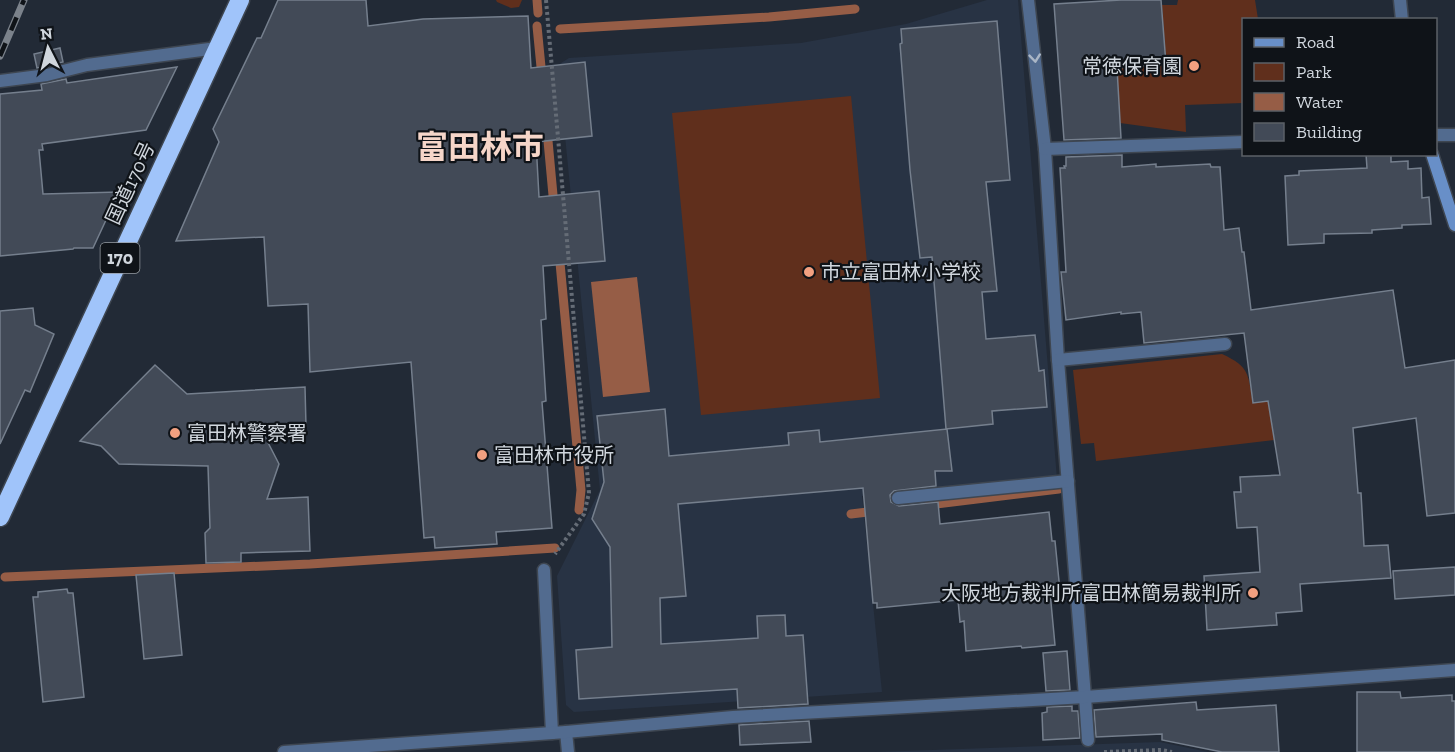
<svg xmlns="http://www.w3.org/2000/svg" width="1455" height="752" viewBox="0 0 1455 752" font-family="'Zilla Slab','Noto Sans JP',serif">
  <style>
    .built { fill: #283344 }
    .green { fill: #602f1c }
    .water { fill: #965d46 }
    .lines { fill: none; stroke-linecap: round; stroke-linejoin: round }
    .stream { stroke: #965d46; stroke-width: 9 }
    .building { fill: #424a57; stroke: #757f8d; stroke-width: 1.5 }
    .lane-casing { stroke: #3e4651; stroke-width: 15 }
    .street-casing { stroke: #3e4651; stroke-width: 15 }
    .secondary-casing { stroke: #3e4651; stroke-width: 15 }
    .highway-casing { stroke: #3e4651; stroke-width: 21 }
    .path { stroke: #656c76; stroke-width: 4; stroke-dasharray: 3 3; stroke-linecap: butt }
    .lane { stroke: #526b8f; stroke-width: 12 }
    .street { stroke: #526b8f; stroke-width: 12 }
    .secondary { stroke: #688fc8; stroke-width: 12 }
    .highway { stroke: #a0c4fa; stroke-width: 18 }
    .rail-casing { stroke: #7b828b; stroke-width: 7 }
    .rail { stroke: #0f1318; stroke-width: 4.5; stroke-dasharray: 14; stroke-linecap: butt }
    .oneway { stroke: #aab6c6 }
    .poi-dot { fill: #f2a080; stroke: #0f1318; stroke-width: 2 }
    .labels { text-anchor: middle; stroke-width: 4.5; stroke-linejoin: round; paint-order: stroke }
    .shield { fill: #0f1318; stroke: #969ca2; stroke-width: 1.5 }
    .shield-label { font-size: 18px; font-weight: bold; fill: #d0d6dd }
    .poi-label { font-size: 20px; fill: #d0d6dd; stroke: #0f1318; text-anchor: start }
    .street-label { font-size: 20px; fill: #d0d6dd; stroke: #0f1318 }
    .town-label { font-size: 32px; font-weight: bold; fill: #f6d6c9; stroke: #0f1318 }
  </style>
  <rect width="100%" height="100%" fill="#222a36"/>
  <g class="built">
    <path d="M987 0H1018L1057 479 862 496 882 692 574 712 566 705 557 576 600 490 558 65 569 58 801 43 906 24Z"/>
    <path d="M1160 742 1208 752H875Z"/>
  </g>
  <g class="green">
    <path d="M496 0H522L519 7 511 8 497 2Z"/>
    <path d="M1178 0H1255L1258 19 1244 20 1243 103 1185 105 1186 132 1120 123 1117 72 1122 68 1166 63 1162 5H1177Z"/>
    <path d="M851 96 880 398 701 415 672 113Z"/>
    <path d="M1222 354C1250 367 1248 374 1253 403L1268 401 1274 440 1096 461 1094 443 1081 444 1073 370Z"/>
  </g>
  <path class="water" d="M637 277 650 392 603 397 591 282Z"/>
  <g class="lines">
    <g class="stream">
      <path d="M537 0 538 13"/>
      <path d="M537 26 542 77"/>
      <path d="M560 29 769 17 855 9"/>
      <path d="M547 130 554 206"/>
      <path d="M559 252 581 490 579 510"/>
      <path d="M928 505 1059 489"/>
      <path d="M851 514 876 511"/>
      <path d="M5 577 310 564 555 548"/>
    </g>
  </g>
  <g class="building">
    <path d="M278 0H366L368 26 423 19 528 16 531 68 585 62 592 136 536 142 539 197 599 191 605 261 543 266 546 319 541 320 546 401 542 402 552 528 496 532 497 544 435 548 434 537 424 538 411 362 310 372 308 304 268 306 264 237 176 241 219 142 213 129 257 38H261Z"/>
    <path d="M1121 0H1161L1166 64 1117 68 1121 138 1064 140 1054 4Z"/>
    <path d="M997 21 1010 180 986 182 997 291 982 292 986 339 1035 335 1039 371 1044 370 1047 407 992 411 993 424 946 429 932 257 920 258 910 170 900 44 902 43 901 29Z"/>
    <path d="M60 48 63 62 37 68 34 54Z"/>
    <path d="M177 67 146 130 42 144 43 150H39L43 194 119 192 93 248H74L73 249 0 256V94L42 90 41 84 66 79 67 83Z"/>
    <path d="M1366 154H1391V162L1408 161V169L1421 168 1422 198 1429 197 1431 224 1402 225V228L1372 230V233L1324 234V243L1288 245 1285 176 1299 175V171L1367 168Z"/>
    <path d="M1122 155V167L1156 164V167L1210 164 1211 167H1220L1224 230 1239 228 1242 252H1244L1251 310 1393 290 1405 368 1455 360V513L1427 516 1416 418 1353 428 1358 493H1361L1364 546 1388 545 1391 578 1300 584 1302 611 1276 613 1277 625 1207 630 1204 576 1260 572 1257 527 1237 528 1234 492H1241L1240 477 1280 475 1268 401 1253 403 1244 333 1144 343 1141 312 1121 314V312L1066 320 1061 272H1066L1060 168H1065L1064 166H1066V157Z"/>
    <path d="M33 308 35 325 54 334 30 392 25 390 0 444V311Z"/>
    <path d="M155 365 187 394 305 387 306 426 260 427 279 464 267 499 308 497 310 551 241 553V562L206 563 205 533 210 528 208 466 119 464 101 446 80 441Z"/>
    <path d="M665 409 669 456 789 445 788 433 819 430 820 442 947 429 952 471H935L936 486 894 491 890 495 891 502 899 506 938 502 940 524 1049 512 1052 541H1055L1060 591 1050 592 1055 645 1022 648 1021 646 966 651 964 621 960 622 958 600 877 608V603H873L863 488 678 504 686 596 660 598 661 644 758 638 757 616 785 615 786 636 803 635 808 704 738 708 737 689 579 699 576 650 612 647 610 547 592 519 604 482 597 416Z"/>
    <path d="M1455 567V595L1395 599 1393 571Z"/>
    <path d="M174 573 182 655 144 659 136 575Z"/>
    <path d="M67 589 68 593H73L84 697 43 702 33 597H38V592Z"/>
    <path d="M1067 651 1070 690 1046 691 1043 653Z"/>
    <path d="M1357 692H1400L1401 698 1452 695V701H1455V752H1357Z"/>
    <path d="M1196 702 1197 710 1276 705 1279 752H1222L1162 740V734L1096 737 1094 710Z"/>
    <path d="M1072 706V711H1078L1080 738 1043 740 1042 713 1047 712V707Z"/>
    <path d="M809 721 811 742 740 745 739 725Z"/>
  </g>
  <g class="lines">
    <defs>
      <g id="lane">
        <path d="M544 570 552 733"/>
        <path d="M1085 697 1088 740"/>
      </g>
      <g id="street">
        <path d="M1028 0 1045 149 1058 360 1085 697"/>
        <path d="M1400 0 1402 20"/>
        <path d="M0 81 47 75 87 65 217 48"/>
        <path d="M1436 135H1455"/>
        <path d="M1045 149 1244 142"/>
        <path d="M1058 360 1225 344"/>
        <path d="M898 498 1068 481"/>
        <path d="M566 732 568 752"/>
        <path d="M284 752 566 732 733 717 1085 697 1455 670"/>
      </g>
      <path id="secondary" d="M1432 154 1455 225"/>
      <path id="highway" d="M0 517 240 0"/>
    </defs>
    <use href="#lane" class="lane-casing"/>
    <use href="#street" class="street-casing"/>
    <use href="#secondary" class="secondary-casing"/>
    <use href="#highway" class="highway-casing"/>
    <g class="path">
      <path d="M546 0 589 493 584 514 555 554"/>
      <path d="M1104 752 1161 750 1172 752"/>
    </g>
    <use href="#lane" class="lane"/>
    <use href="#street" class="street"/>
    <use href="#secondary" class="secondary"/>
    <use href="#highway" class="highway"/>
    <defs>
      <path id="rail" d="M0 56 24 0"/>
    </defs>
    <use href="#rail" class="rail-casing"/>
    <use href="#rail" class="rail"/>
  </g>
  <defs><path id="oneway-chevron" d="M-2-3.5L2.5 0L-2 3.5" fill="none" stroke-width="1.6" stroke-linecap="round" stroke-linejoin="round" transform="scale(1.5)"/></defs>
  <use class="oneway" href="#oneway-chevron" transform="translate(1035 58) rotate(84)"/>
  <g class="poi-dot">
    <circle cx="1194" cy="66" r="6"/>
    <circle cx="809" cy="272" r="6"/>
    <circle cx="175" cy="433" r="6"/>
    <circle cx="482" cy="455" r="6"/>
    <circle cx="1253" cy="593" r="6"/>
  </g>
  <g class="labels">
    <rect class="shield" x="100.5" y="243" width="39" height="30" rx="4.5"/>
    <g class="shield-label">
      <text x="120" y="264">170</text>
    </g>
    <g class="poi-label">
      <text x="1182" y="73" text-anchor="end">常徳保育園</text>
      <text x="821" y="279">市立富田林小学校</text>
      <text x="187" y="440">富田林警察署</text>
      <text x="494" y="462">富田林市役所</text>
      <text x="1241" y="600" text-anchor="end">大阪地方裁判所富田林簡易裁判所</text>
    </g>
    <g class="street-label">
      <text transform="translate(130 183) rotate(-65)" y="7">国道170号</text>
    </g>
    <g class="town-label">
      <text x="480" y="158">富田林市</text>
    </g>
  </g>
  <rect x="1242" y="18" width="195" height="138" fill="#0f1318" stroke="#5c6167" stroke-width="1.5"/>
  <rect x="1254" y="38" width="30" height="9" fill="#688fc8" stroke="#5c6167" stroke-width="1.5"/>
  <text x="1296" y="48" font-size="18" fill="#d0d6dd">Road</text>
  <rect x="1254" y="63" width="30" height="18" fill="#602f1c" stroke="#5c6167" stroke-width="1.5"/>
  <text x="1296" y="78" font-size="18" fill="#d0d6dd">Park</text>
  <rect x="1254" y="93" width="30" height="18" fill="#965d46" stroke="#5c6167" stroke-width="1.5"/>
  <text x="1296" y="108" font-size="18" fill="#d0d6dd">Water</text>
  <rect x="1254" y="123" width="30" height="18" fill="#424a57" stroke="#5c6167" stroke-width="1.5"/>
  <text x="1296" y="138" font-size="18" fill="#d0d6dd">Building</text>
  <g transform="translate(48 48) rotate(354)" stroke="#0f1318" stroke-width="4.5" paint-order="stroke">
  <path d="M0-4.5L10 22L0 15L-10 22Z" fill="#d0d6dd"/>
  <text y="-9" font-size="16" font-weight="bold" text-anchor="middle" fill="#d0d6dd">N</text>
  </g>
</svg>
